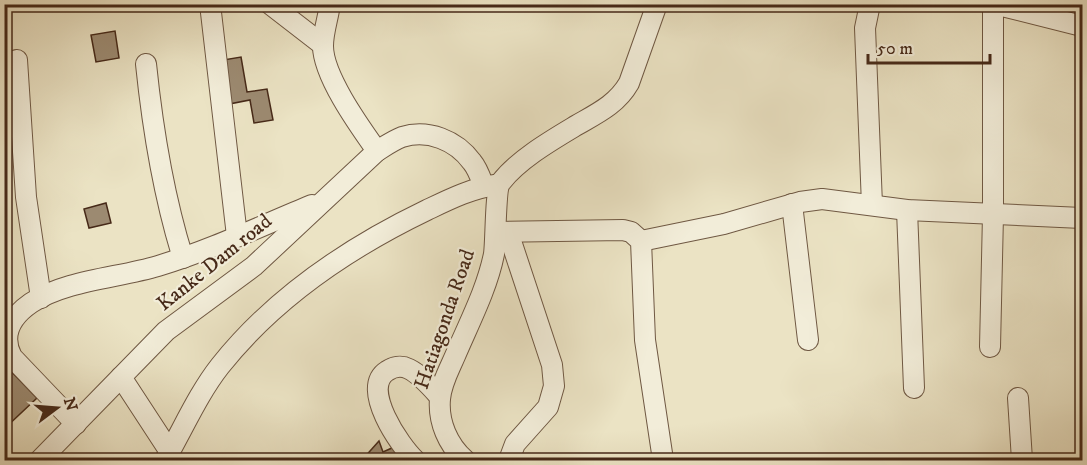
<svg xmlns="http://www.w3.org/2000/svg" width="1087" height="465" viewBox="0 0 1087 465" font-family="'IM FELL DW Pica',serif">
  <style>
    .building { fill: #9c8a71; stroke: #462918; stroke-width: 1.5 }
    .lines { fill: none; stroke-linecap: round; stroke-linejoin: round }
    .minor-casing { stroke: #6f5843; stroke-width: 22 }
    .minor { stroke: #f2edd9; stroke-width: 20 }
    .labels { text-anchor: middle; stroke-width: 4.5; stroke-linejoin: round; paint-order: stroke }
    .street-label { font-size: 21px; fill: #462918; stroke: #f2edd9 }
  </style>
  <rect width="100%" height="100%" fill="#ebe3c4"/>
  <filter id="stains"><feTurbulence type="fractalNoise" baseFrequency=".00333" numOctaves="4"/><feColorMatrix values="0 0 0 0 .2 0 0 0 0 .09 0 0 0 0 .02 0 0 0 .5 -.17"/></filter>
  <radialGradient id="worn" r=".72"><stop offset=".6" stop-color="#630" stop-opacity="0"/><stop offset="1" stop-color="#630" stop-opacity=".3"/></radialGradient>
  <g class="building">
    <path d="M115 31 119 58 96 62 91 35Z"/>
    <path d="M241 57 247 92 267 89 273 120 254 123 250 100 224 105 217 61Z"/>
    <path d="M106 203 111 223 89 228 84 209Z"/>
    <path d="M4 364 37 398 4 429Z"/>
    <path d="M379 441 383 452 392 448 406 460H362Z"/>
  </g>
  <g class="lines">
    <defs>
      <g id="minor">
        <path d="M210 4 237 236"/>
        <path d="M270 4 323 45"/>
        <path d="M330 4C328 19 323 32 323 46 323 76 360 127 377 151"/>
        <path d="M870 4 865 28 872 205"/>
        <path d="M994 4 1082 26"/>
        <path d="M17 60 26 197 41 298"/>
        <path d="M146 64C153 132 163 194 183 258"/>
        <path d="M792 204 808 340"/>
        <path d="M907 210 914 388"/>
        <path d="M496 232 623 230 631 232 641 241 645 340 663 460"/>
        <path d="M508 232 552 365 554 386 548 407 515 444 509 460"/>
        <path d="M641 241 724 224 800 202 822 199 907 210 1082 218"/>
        <path d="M990 347 993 215V4"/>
        <path d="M121 377 170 452"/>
        <path d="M1018 398 1022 460"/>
        <path d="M76 424 12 357C0 335 12 316 31 303 66 280 118 278 158 266 211 250 261 226 312 205"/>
        <path d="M40 460 166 331 254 266 377 151C385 146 394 140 402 137 428 129 456 140 472 162 478 169 481 179 484 187"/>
        <path d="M165 460C183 429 198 394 220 366 274 298 350 247 427 210 448 200 472 188 495 185"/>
        <path d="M415 460C400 446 360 388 387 371 393 367 401 365 409 369 421 375 431 387 440 397"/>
        <path d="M465 460C448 445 438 422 440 399 441 384 449 370 455 356 469 323 487 289 494 254 496 240 495 189 501 182 519 159 552 140 577 125 598 113 617 104 629 83L657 4"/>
      </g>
    </defs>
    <use href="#minor" class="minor-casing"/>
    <use href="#minor" class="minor"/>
  </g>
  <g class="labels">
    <g class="street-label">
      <text transform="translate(214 262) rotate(-39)" y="7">Kanke Dam road</text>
      <text transform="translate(444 319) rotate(-71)" y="7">Hatiagonda Road</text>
    </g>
  </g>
  <rect width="1087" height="465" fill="none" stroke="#ebe3c4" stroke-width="24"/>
  <rect x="6" y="6" width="1075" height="453" fill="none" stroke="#462918" stroke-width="3"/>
  <rect x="12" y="12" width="1063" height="441" fill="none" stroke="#462918" stroke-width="1.5"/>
  <g transform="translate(57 408) rotate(74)" stroke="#f2edd9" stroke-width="4.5" paint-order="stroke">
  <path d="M0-4.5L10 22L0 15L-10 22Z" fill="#462918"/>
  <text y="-9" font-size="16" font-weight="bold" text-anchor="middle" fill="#462918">N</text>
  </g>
  <path d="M868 54v9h122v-9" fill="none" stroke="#462918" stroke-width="3"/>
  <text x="877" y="54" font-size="18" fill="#462918" stroke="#f2edd9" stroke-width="4.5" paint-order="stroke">50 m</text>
  <rect width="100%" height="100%" filter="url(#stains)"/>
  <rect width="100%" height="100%" fill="url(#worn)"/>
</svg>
